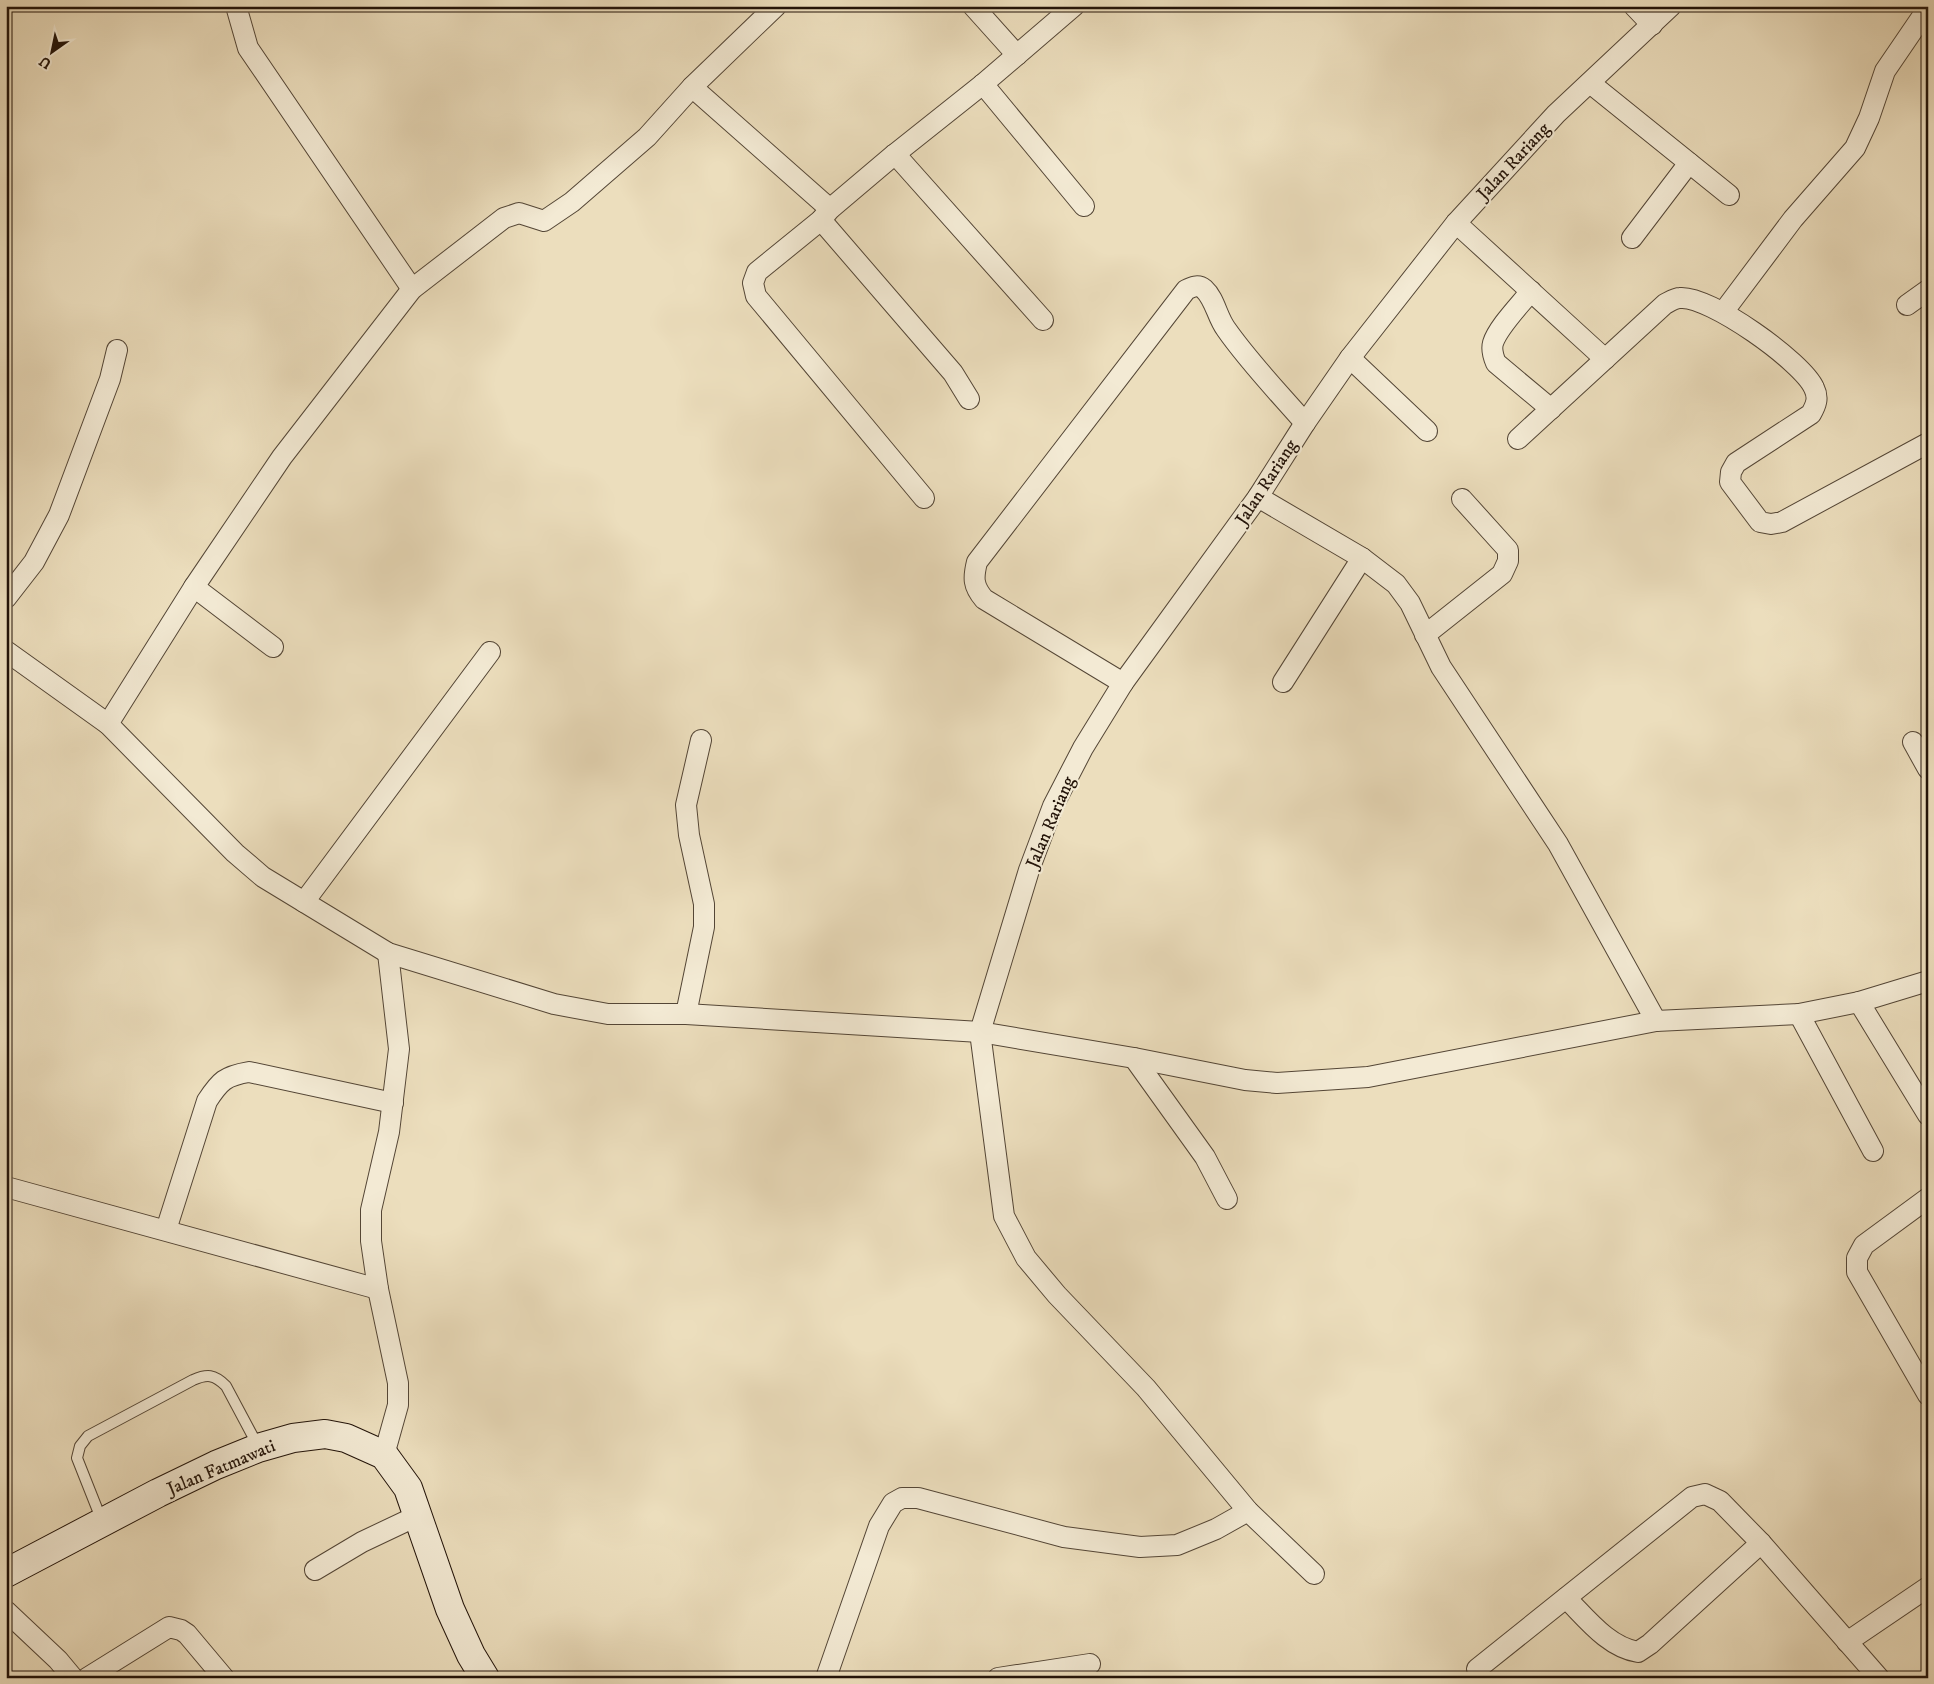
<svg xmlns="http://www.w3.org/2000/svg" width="1934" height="1684" viewBox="0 0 1934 1684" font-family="'IM FELL DW Pica',serif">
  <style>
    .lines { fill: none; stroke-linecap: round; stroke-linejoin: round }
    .lane-casing { stroke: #544636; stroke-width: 12 }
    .street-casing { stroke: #544636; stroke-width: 22 }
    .secondary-casing { stroke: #221309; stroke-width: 30 }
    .lane { stroke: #f3ead4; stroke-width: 10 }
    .street { stroke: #f3ead4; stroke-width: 20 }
    .secondary { stroke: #f3ead4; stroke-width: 28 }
    .labels { text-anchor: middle; stroke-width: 4.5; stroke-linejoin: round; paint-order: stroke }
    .street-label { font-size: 18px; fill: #221309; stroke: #f3ead4 }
  </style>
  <rect width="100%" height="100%" fill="#ecdebd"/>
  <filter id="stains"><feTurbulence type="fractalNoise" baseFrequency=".004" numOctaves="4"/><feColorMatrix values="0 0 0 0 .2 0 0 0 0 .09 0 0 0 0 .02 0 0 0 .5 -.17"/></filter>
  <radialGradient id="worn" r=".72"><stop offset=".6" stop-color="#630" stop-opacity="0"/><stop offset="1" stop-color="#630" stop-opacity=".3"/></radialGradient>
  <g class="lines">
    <defs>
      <path id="lane" d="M102 1521 77 1458 80 1446 88 1436 193 1380C207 1374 214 1374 226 1386L258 1446"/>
      <g id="street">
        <path d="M236 6 248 48 412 289"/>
        <path d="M973 6 1017 55"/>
        <path d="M1634 6 1652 25"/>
        <path d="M1590 83 1729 195"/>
        <path d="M983 84 1084 206"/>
        <path d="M692 87 830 209"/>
        <path d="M895 154 1043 320"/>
        <path d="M821 220 953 373 969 399"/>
        <path d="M1456 223 1605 359"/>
        <path d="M1632 238 1689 163"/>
        <path d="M1531 291C1520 305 1498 327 1493 343 1491 350 1493 356 1496 363L1551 409"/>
        <path d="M1907 305 1928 290"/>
        <path d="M1724 311 1793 219 1855 148 1869 118 1885 71 1928 8"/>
        <path d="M1350 358 1427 431"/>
        <path d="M1518 439 1665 304C1669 302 1675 298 1680 298 1709 295 1803 362 1814 388 1819 398 1816 405 1811 414L1736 463 1731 472 1730 482 1760 522 1771 524 1782 522 1928 443"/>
        <path d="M1258 497 1362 558 1396 584 1410 603 1441 667 1558 844 1656 1021"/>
        <path d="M924 498 756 296 753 283 757 272 821 220 830 209 895 154 983 84 1074 6"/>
        <path d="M194 587 273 647"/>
        <path d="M6 598 34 562 59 515 110 379 117 350"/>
        <path d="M1425 635 1502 574 1508 561V550L1462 499"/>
        <path d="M6 651 108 724 235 853 263 877 388 953 554 1004 608 1014H686L980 1032 1134 1058 1245 1080 1277 1083 1368 1077 1656 1021 1799 1014 1859 1002 1928 981"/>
        <path d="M1283 682 1362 558"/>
        <path d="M1123 683 984 599C973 586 973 578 977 562L1186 290C1192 287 1198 284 1204 289 1215 299 1217 317 1226 329 1249 362 1278 392 1305 423"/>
        <path d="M108 724 194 587 282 457 412 289 504 218 519 213 544 221 572 202 647 137 692 87 776 6"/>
        <path d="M1913 742 1928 769"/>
        <path d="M304 902 490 652"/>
        <path d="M1859 1002 1928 1115"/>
        <path d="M686 1014 704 927V904L689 835 686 805 701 740"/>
        <path d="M1799 1014 1873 1151"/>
        <path d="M1134 1058 1205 1157 1227 1199"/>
        <path d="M6 1187 378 1289"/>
        <path d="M1928 1198 1864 1245 1857 1258V1272L1928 1395"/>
        <path d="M166 1230 207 1101C220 1081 225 1076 249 1072L393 1103"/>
        <path d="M384 1455 398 1405V1383L378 1289 371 1241V1210L389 1132 399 1049 388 953"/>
        <path d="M315 1570 362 1542 419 1515"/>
        <path d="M1314 1574 1248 1511 1146 1388 1057 1295 1026 1258 1004 1216 980 1032 1029 870 1053 806 1083 748 1123 683 1258 497 1305 423 1350 358 1456 223 1556 114 1671 6"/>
        <path d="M1566 1598C1587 1619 1608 1647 1638 1652L1650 1644 1761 1543"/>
        <path d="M6 1611 58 1660 73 1678"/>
        <path d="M1847 1642 1928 1587"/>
        <path d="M1477 1669 1692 1497 1705 1494 1720 1501 1761 1543 1879 1678"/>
        <path d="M87 1678 169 1627 181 1630 187 1634 224 1678"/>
        <path d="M826 1678 879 1526 893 1503 902 1498H918L1064 1537 1140 1547 1177 1545 1216 1529 1248 1511"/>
        <path d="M998 1678 1090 1664"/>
      </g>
      <path id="secondary" d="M6 1573 158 1493 216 1465 258 1448 293 1438 325 1434 346 1438 384 1455 408 1488 450 1609 471 1655 485 1678"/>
    </defs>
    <use href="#lane" class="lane-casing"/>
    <use href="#street" class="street-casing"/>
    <use href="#secondary" class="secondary-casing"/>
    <use href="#lane" class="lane"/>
    <use href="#street" class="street"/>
    <use href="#secondary" class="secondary"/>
  </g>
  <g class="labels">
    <g class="street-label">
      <text transform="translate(1513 161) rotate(-47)" y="6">Jalan Rariang</text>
      <text transform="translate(1266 482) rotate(-57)" y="6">Jalan Rariang</text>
      <text transform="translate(1050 822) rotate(-67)" y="6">Jalan Rariang</text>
      <text transform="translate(221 1467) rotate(-23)" y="6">Jalan Fatmawati</text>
    </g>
  </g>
  <rect width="1934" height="1684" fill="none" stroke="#ecdebd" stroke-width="25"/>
  <rect x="8" y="8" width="1919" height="1669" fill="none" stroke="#221309" stroke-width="2.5"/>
  <rect x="12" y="12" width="1909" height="1659" fill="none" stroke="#221309"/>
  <g transform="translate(52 52) rotate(213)" stroke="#f3ead4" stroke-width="4" paint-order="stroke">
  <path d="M0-4L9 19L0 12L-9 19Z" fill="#221309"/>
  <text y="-8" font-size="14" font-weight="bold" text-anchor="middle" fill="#221309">U</text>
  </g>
  <rect width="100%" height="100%" filter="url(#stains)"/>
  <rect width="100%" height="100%" fill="url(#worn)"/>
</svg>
